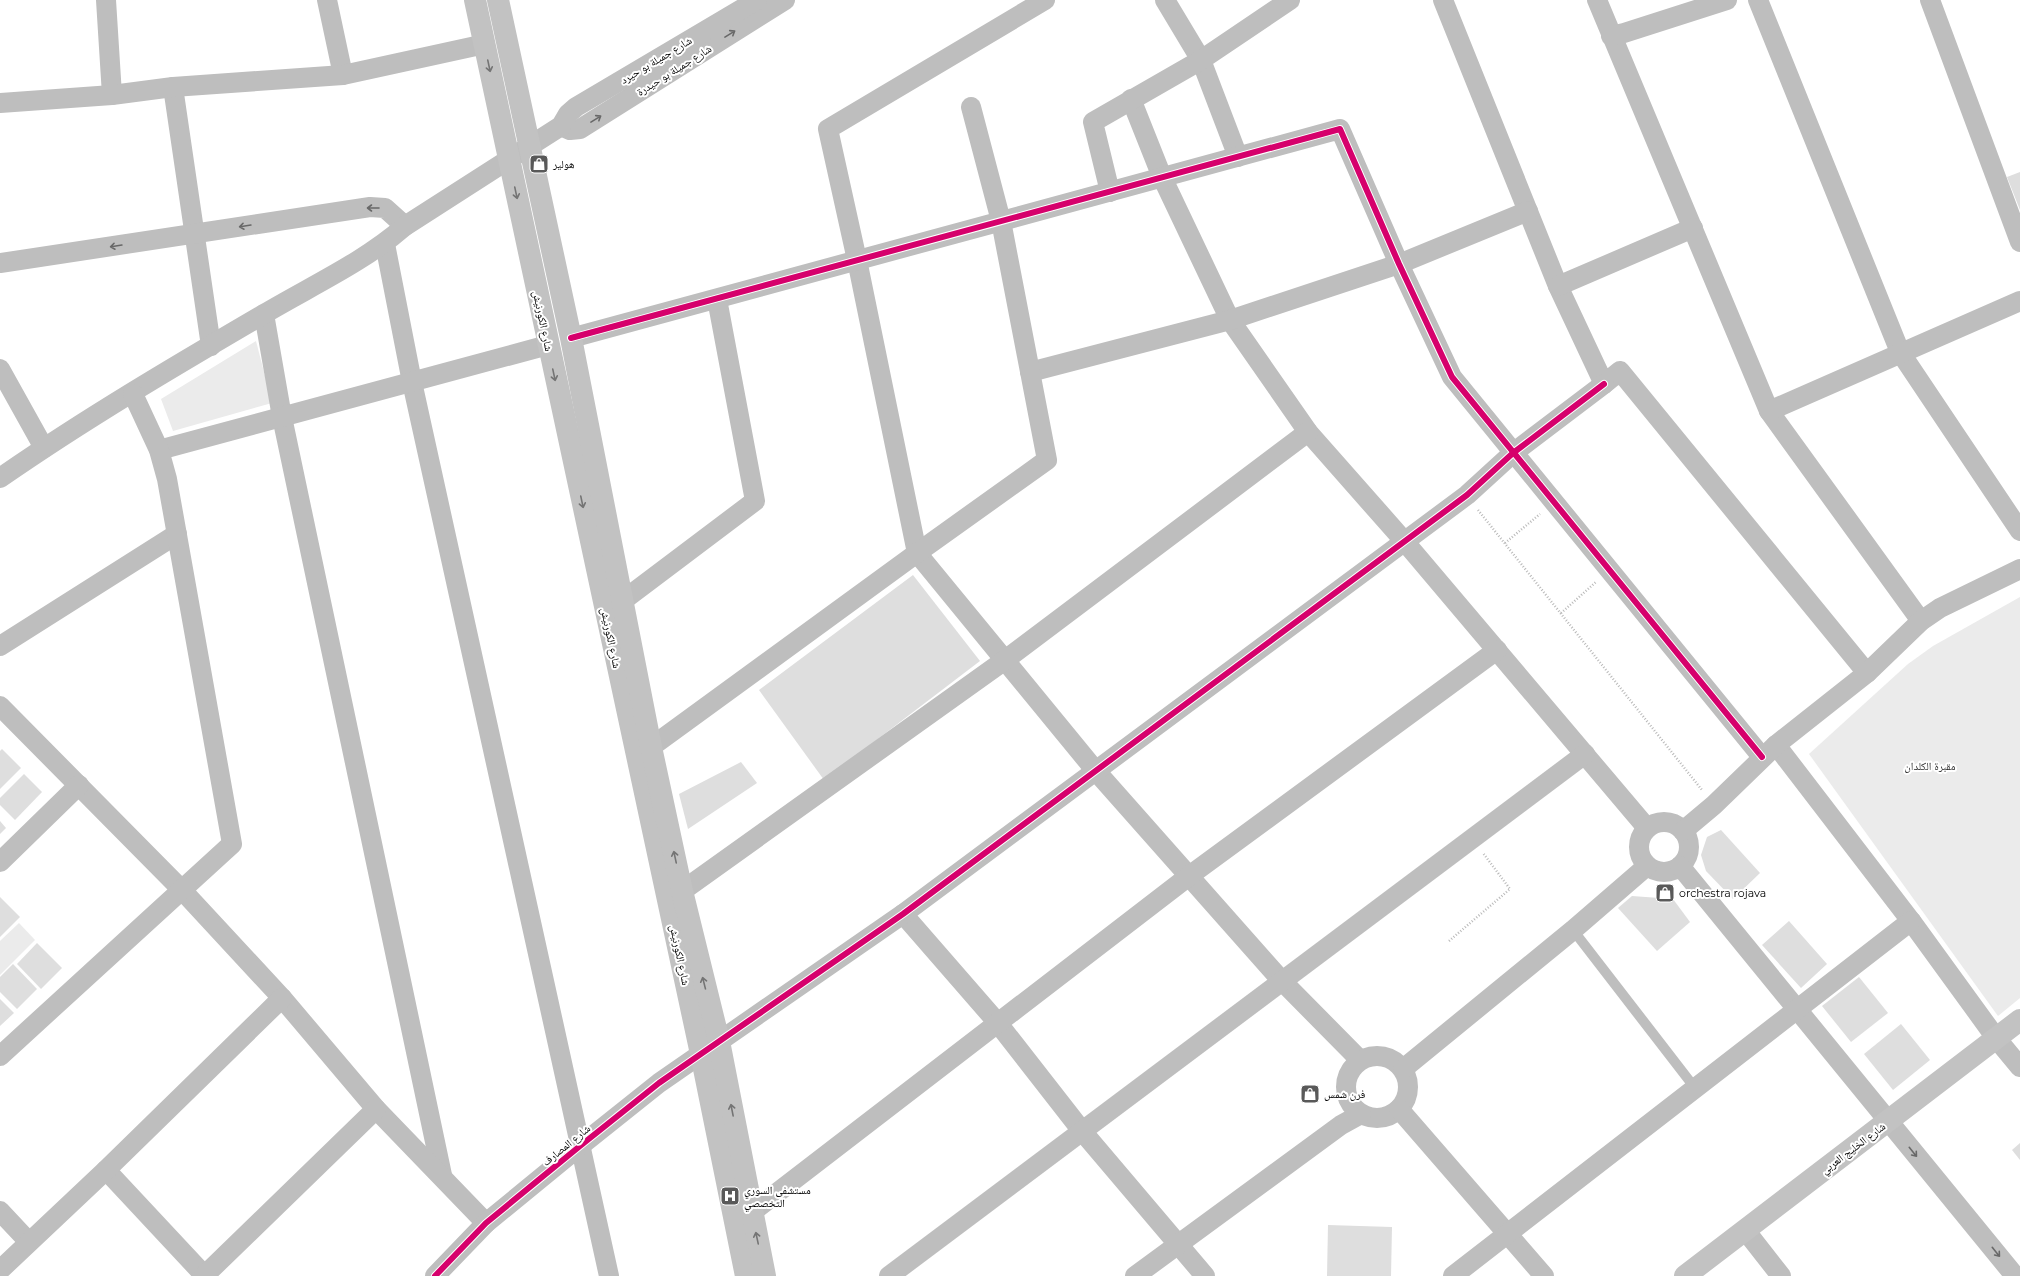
<svg xmlns="http://www.w3.org/2000/svg" width="2020" height="1276" viewBox="0 0 2020 1276" font-family="Montserrat,'Noto Naskh Arabic',sans-serif">
  <style>
    .green { fill: #ebebeb }
    .building { fill: #dedede }
    .lines { fill: none; stroke-linecap: round; stroke-linejoin: round }
    .path { stroke: #b9b9b9; stroke-width: 2.5; stroke-dasharray: 1 2; stroke-linecap: butt }
    .lane { stroke: #bebebe; stroke-width: 10 }
    .street { stroke: #bebebe; stroke-width: 20 }
    .secondary { stroke: #c2c2c2; stroke-width: 22 }
    .cycleway-casing { stroke: #fff; stroke-width: 8 }
    .cycleway { stroke: #d6006c; stroke-width: 6 }
    .oneway { stroke: #686868 }
    .oneway2 { stroke: #747474 }
    .labels { text-anchor: middle; stroke-width: 4; stroke-linejoin: round; paint-order: stroke }
    .street-label { font-size: 11px; fill: #000; stroke: #fff }
    .poi-label { font-size: 11px; fill: #000; stroke: #fff; text-anchor: start }
    .park-label { font-size: 11px; fill: #313131; stroke: #fff }
  </style>
  <rect width="100%" height="100%" fill="#fff"/>
  <g class="green">
    <path d="M256 341 272 403 173 431 161 399Z"/>
    <path d="M2020 597V998L1998 1016 1809 754 1908 664 1933 646Z"/>
    <path d="M19 923 35 940 0 975V941Z"/>
  </g>
  <g class="building">
    <path d="M2020 172V210L2007 177Z"/>
    <path d="M913 575 980 661 824 780 759 690Z"/>
    <path d="M2 749 21 768 0 789V751Z"/>
    <path d="M741 762 757 783 688 829 679 794Z"/>
    <path d="M24 774 42 792 15 820 0 805V798Z"/>
    <path d="M0 821 6 828 0 834Z"/>
    <path d="M1721 830 1760 873 1733 899 1706 871 1701 855 1707 837Z"/>
    <path d="M1632 896 1673 899 1690 922 1657 951 1618 908Z"/>
    <path d="M0 897 20 917 0 937Z"/>
    <path d="M1789 921 1827 964 1801 988 1762 945Z"/>
    <path d="M37 943 62 968 41 989 17 964Z"/>
    <path d="M13 964 37 989 17 1009 0 992V977Z"/>
    <path d="M1859 977 1888 1013 1851 1042 1822 1006Z"/>
    <path d="M0 999 14 1013 0 1026Z"/>
    <path d="M1901 1024 1930 1060 1893 1090 1864 1054Z"/>
    <path d="M2020 1143V1160L2012 1150Z"/>
    <path d="M1328 1225 1392 1227 1391 1276H1327Z"/>
  </g>
  <g class="lines">
    <g class="path">
      <path d="M1478 510 1702 790"/>
      <path d="M1505 543 1540 514"/>
      <path d="M1561 613 1596 582"/>
      <path d="M1449 941 1510 889 1483 853"/>
    </g>
    <path class="lane" d="M1573 930 1695 1088"/>
    <g class="street">
      <path d="M106 0 112 95"/>
      <path d="M327 0 343 75"/>
      <path d="M1045 0 828 129 857 260 917 553 1095 770 1281 980 1360 1060"/>
      <path d="M1165 0 1201 60 1238 157"/>
      <path d="M1443 0 1558 286 1604 384 1620 371 1867 673"/>
      <path d="M1597 0 1769 411 1921 621"/>
      <path d="M1758 0 1900 352 2020 531"/>
      <path d="M1930 0 2020 242"/>
      <path d="M1611 36 1624 33 1727 0"/>
      <path d="M173 87 211 346"/>
      <path d="M1131 99 1162 177 1230 320 1308 432 1405 542 1647 828"/>
      <path d="M0 103 112 95 173 87 343 75 485 44"/>
      <path d="M561 126 570 130 580 129 785 0"/>
      <path d="M1110 192 1093 122 1201 60 1290 0"/>
      <path d="M385 244 412 382 609 1276"/>
      <path d="M0 263 370 207 385 208 405 226"/>
      <path d="M1558 286 1693 228"/>
      <path d="M264 314 282 417 442 1175"/>
      <path d="M571 338 1340 129 1399 264 1452 377 1762 757"/>
      <path d="M0 369 44 448"/>
      <path d="M1030 372 1230 320 1399 264 1528 211"/>
      <path d="M1769 411 2020 301"/>
      <path d="M159 450 548 345"/>
      <path d="M0 478C85 419 175 366 264 314 311 286 364 262 405 226L561 126 568 114 576 107 757 0"/>
      <path d="M621 602 755 501 717 299"/>
      <path d="M0 646 177 534"/>
      <path d="M0 706 181 889 282 998 376 1109 486 1223"/>
      <path d="M1776 745 1911 921 1996 1038 2020 1067"/>
      <path d="M651 747 917 553 1047 460 1001 221 971 107"/>
      <circle cx="1664" cy="847" r="25"/>
      <path d="M1683 831 1714 805 1776 745 1867 673 1921 621 1940 608 2020 569"/>
      <path d="M0 862 79 785"/>
      <path d="M1680 866 2015 1276"/>
      <path d="M682 891 1005 660 1308 432"/>
      <path d="M903 914 997 1022 1082 1131 1205 1276"/>
      <circle cx="1377" cy="1087" r="31"/>
      <path d="M0 1056 232 844 167 479 159 450 133 394"/>
      <path d="M1403 1069 1573 930 1647 866"/>
      <path d="M1399 1109 1544 1276"/>
      <path d="M106 1170 205 1276"/>
      <path d="M0 1211 29 1242"/>
      <path d="M752 1212 1189 876 1497 650"/>
      <path d="M1745 1230 1781 1276"/>
      <path d="M0 1270 106 1170 282 998"/>
      <path d="M204 1276 376 1109"/>
      <path d="M435 1276 486 1223 580 1146 659 1083 903 914 1467 495 1513 453 1604 384"/>
      <path d="M889 1276 1585 754"/>
      <path d="M1135 1276 1341 1125 1361 1114"/>
      <path d="M1453 1276 1911 921"/>
    </g>
    <g class="secondary">
      <path d="M475 0 701 1054 746 1276"/>
      <path d="M498 0 571 338 651 747 682 891 719 1041 765 1276"/>
      <path d="M1685 1276 2020 1020"/>
    </g>
    <defs>
      <g id="cycleway">
        <path d="M571 338 1340 129 1399 264 1452 377 1762 757"/>
        <path d="M435 1276 486 1223 580 1146 659 1083 903 914 1467 495 1513 453 1604 384"/>
      </g>
    </defs>
    <use href="#cycleway" class="cycleway-casing"/>
    <use href="#cycleway" class="cycleway"/>
  </g>
  <defs><path id="oneway-shaft" d="M-6 0H5M1.5-3L5.5 0L1.5 3" fill="none" stroke-width="1.6" stroke-linecap="round" stroke-linejoin="round"/></defs>
  <g class="oneway">
    <use href="#oneway-shaft" transform="translate(730 34) rotate(-32)"/>
    <use href="#oneway-shaft" transform="translate(596 119) rotate(-32)"/>
    <use href="#oneway-shaft" transform="translate(373 208) rotate(-180)"/>
    <use href="#oneway-shaft" transform="translate(245 226) rotate(171)"/>
    <use href="#oneway-shaft" transform="translate(116 246) rotate(171)"/>
    <use href="#oneway-shaft" transform="translate(1913 1152) rotate(51)"/>
    <use href="#oneway-shaft" transform="translate(1996 1252) rotate(51)"/>
  </g>
  <g class="oneway2">
    <use href="#oneway-shaft" transform="translate(489 66) rotate(78)"/>
    <use href="#oneway-shaft" transform="translate(516 193) rotate(78)"/>
    <use href="#oneway-shaft" transform="translate(554 375) rotate(78)"/>
    <use href="#oneway-shaft" transform="translate(582 502) rotate(78)"/>
    <use href="#oneway-shaft" transform="translate(675 857) rotate(-102)"/>
    <use href="#oneway-shaft" transform="translate(704 983) rotate(-104)"/>
    <use href="#oneway-shaft" transform="translate(732 1110) rotate(-101)"/>
    <use href="#oneway-shaft" transform="translate(757 1238) rotate(-102)"/>
  </g>
  <defs>
    <symbol id="shop-square" viewBox="-11 -11 22 22"><rect x="-9" y="-9" width="18" height="18" rx="4" fill="#595959" stroke="#fff"/><path d="M-5-2.5h2.3a2.7 3.5 0 0 1 5.4 0H5L5.5 6h-11ZM-1.5-2.5h3a1.5 2.3 0 0 0-3 0Z" fill="#fff"/></symbol>
    <symbol id="hospital-square" viewBox="-11 -11 22 22"><rect x="-9" y="-9" width="18" height="18" rx="4" fill="#595959" stroke="#fff"/><path d="M-5-5h3v3.5h4V-5h3V5h-3V1.5h-4V5h-3Z" fill="#fff"/></symbol>
  </defs>
  <g fill-rule="evenodd">
    <use href="#shop-square" x="528" y="153" width="22" height="22"/>
    <use href="#shop-square" x="1654" y="882" width="22" height="22"/>
    <use href="#shop-square" x="1299" y="1083" width="22" height="22"/>
    <use href="#hospital-square" x="719" y="1185" width="22" height="22"/>
  </g>
  <g class="labels">
    <g class="street-label">
      <text transform="translate(656 60) rotate(-31)" y="4">شارع جميلة بو حيرد</text>
      <text transform="translate(674 70) rotate(-32)" y="4">شارع جميلة بو حيدرة</text>
      <text transform="translate(543 321) rotate(78)" y="4">شارع الكورنيش</text>
      <text transform="translate(611 638) rotate(78)" y="4">شارع الكورنيش</text>
      <text transform="translate(680 955) rotate(78)" y="4">شارع الكورنيش</text>
      <text transform="translate(566 1145) rotate(-39)" y="4">شارع المصارف</text>
      <text transform="translate(1853 1148) rotate(-37)" y="4">شارع الخليج العربي</text>
    </g>
    <g class="poi-label">
      <text x="553" y="168">هولير</text>
      <text x="1679" y="897">orchestra rojava</text>
      <text x="1324" y="1098">فرن شمس</text>
      <text x="744" y="1194">مستشفى السوري<tspan x="744" dy="13">التخصصي</tspan></text>
    </g>
    <g class="park-label">
      <text x="1930" y="770">مقبرة الكلدان</text>
    </g>
  </g>
</svg>
